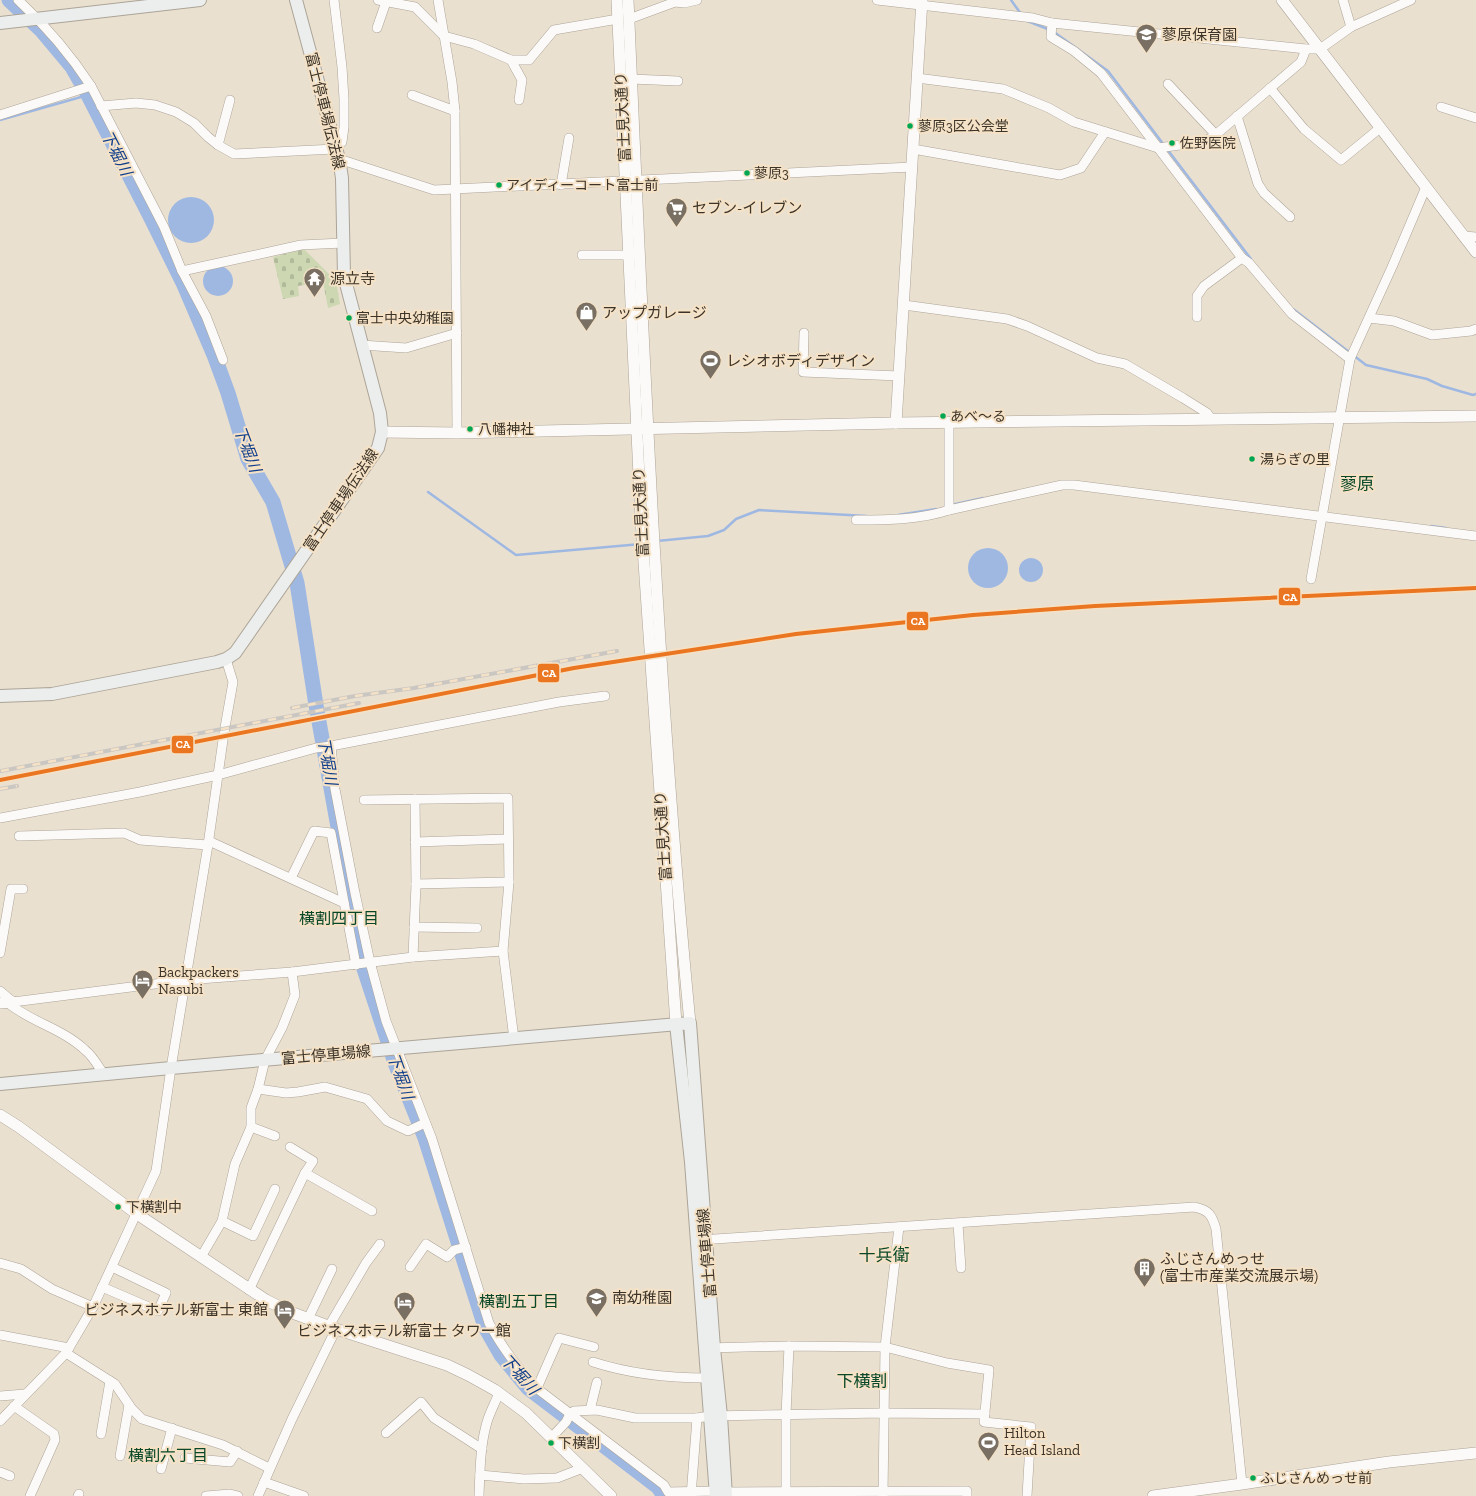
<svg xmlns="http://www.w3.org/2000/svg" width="1476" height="1496" viewBox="0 0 1476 1496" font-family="'Zilla Slab','Noto Sans JP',serif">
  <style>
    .cemetery { fill: url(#cemetery-stones) }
    .water { fill: #9fb8e2 }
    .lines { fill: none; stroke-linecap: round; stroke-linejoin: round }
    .stream { stroke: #9fb8e2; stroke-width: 2.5 }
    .river { stroke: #9fb8e2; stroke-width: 15 }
    .minor-casing { stroke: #aca498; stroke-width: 10 }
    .tertiary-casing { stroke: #aca498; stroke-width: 12 }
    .secondary-casing { stroke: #aca498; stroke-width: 14 }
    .minor { stroke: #fcfaf8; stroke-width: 9 }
    .tertiary { stroke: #fcfaf8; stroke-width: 11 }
    .secondary { stroke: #ebeeec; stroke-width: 12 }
    .rail-casing { stroke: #cac6c2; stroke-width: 4 }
    .rail { stroke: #f5e2c6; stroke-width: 2.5; stroke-dasharray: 8; stroke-linecap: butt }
    .rail-1-casing { stroke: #f5e2c6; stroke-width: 7 }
    .rail-1 { stroke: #eb7621; stroke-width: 4 }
    .bus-dot { fill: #00a651; stroke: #f5e2c6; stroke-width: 1.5 }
    .labels { text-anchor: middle; stroke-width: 4; stroke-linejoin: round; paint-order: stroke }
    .bus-label { font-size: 14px; fill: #3c3429; stroke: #f5e2c6; text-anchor: start }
    .poi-label { font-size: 15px; fill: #3c3429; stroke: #f5e2c6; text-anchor: start }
    .street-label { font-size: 15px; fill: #3c3429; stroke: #f5e2c6 }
    .water-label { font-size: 16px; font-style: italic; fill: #113f8c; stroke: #f5e2c6 }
    .neighbourhood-label { font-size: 16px; fill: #084728; stroke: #f5e2c6 }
    .quarter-label { font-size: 17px; fill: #084728; stroke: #f5e2c6 }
    .line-badge { stroke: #f5e2c6; stroke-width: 1.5 }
    .badge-label { font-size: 11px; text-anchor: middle; font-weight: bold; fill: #fff }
  </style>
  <defs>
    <pattern id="cemetery-stones" width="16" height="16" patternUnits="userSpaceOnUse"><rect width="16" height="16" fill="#cdd8b3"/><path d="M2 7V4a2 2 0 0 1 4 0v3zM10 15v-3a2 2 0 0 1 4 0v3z" fill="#b1ba9a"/></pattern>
  </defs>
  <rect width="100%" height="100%" fill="#eae0d0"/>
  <path class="cemetery" d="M304 249 336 281 340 304 328 308 323 282 298 286 299 296 283 299 273 257Z"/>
  <g class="water">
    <circle cx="191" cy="220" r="23"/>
    <circle cx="218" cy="281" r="15"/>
    <circle cx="988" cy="568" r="20"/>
    <circle cx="1031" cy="570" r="12"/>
  </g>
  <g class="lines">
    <g class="stream">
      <path d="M1011 0 1021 14"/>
      <path d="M1025 20 1050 30"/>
      <path d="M1054 32 1108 71 1164 145"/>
      <path d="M0 120 88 95"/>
      <path d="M1167 149 1251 259"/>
      <path d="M1293 309 1366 365 1427 379 1442 386 1473 395 1476 394"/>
      <path d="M428 492 516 555 641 544"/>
      <path d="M951 505 983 498"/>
      <path d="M898 515 936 509"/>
      <path d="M1431 526 1446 528"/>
      <path d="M657 541 708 536 724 530 736 519 759 510 867 516"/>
    </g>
    <path class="river" d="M9 0 41 30 72 67 88 95 151 218 184 285 214 355 228 393 248 459 273 502 297 583 316 705 363 966 395 1063 425 1138 485 1327 501 1355 528 1388 658 1487 664 1496"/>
    <defs>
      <g id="minor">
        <path d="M18 0C46 26 70 54 91 86L164 227 182 271 206 316 223 360"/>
        <path d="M378 0 415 7 444 36 474 44 511 60H529L554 30 618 19"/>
        <path d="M438 0 452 82 455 111 457 433"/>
        <path d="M877 0 1033 18 1052 23 1306 49H1320L1351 27 1411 0"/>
        <path d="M1343 0 1351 27"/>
        <path d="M629 19 675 2 684 3 697 0"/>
        <path d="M1052 23 1051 37 1074 51 1101 73 1242 258 1204 286 1197 296V317"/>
        <path d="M377 28 386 2"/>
        <path d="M511 60 522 80 519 100"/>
        <path d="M917 78 1003 89 1049 108 1074 122 1158 148 1202 142 1213 137 1301 62 1306 49"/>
        <path d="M631 79 678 81"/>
        <path d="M1168 84 1216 135"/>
        <path d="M1270 88 1304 129 1341 160 1380 128"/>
        <path d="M412 95 455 111"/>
        <path d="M101 106 136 103 155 105 176 112 194 123 208 137 218 145 234 154 335 149 342 142 344 127V99L342 67 334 0"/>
        <path d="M1441 107 1476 118"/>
        <path d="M0 115 91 86"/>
        <path d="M1237 116 1258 184 1264 193 1290 217"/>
        <path d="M218 145 230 100"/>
        <path d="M913 149 1060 175 1081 168 1105 132"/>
        <path d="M339 159 434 190 912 167"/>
        <path d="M561 185 569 138"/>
        <path d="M1464 236 1476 237"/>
        <path d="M582 255H629"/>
        <path d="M1242 258 1249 263 1292 314 1350 359"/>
        <path d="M182 271 301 245 343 243"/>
        <path d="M904 305 1007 319 1027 326 1097 358 1125 364 1183 398 1207 413 1211 419"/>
        <path d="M1369 318 1394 321 1432 335 1471 331 1476 329"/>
        <path d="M804 333 803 372 899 376"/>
        <path d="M361 345 406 348 457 333"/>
        <path d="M949 510 1062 485H1074L1476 536"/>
        <path d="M856 520C887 520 919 520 949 510V423"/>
        <path d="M1311 579 1350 359 1392 267 1426 187"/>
        <path d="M331 746 335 789 355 893 370 962 386 1021 432 1139 489 1323C501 1346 517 1367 535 1387L664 1485 668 1492 716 1491 725 1492 967 1491V1496"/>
        <path d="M364 800 508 798 509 882 503 951 514 1039"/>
        <path d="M0 818 140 792 218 775 316 748 331 746 559 702 605 696"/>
        <path d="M19 836 124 833 140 840 208 845"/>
        <path d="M209 841 344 903"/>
        <path d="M415 842 508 839"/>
        <path d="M291 878 314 831 331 833 356 965"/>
        <path d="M416 884 509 882"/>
        <path d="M414 927 477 928"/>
        <path d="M0 953 11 889H23"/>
        <path d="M413 957 416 884 415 799"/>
        <path d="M0 991 13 1002 186 980 292 972 413 957 503 951"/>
        <path d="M8 1003C31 1022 63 1029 85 1050 93 1056 98 1066 104 1075"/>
        <path d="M258 1089 286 1093 298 1092 325 1087 367 1099 387 1121 408 1131 425 1123"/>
        <path d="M251 1127 275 1136"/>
        <path d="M305 1173 372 1211"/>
        <path d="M222 1221 253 1236 275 1189"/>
        <path d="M958 1224 961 1268"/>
        <path d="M700 1240 1194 1207C1209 1210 1212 1215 1216 1229L1242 1484"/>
        <path d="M201 1257 222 1221 235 1164 251 1127V1108L258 1089 265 1060 282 1028 295 995 292 972"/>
        <path d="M0 1263 21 1269 52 1289 93 1307"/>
        <path d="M410 1267 426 1244 447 1257 454 1250 466 1247"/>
        <path d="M102 1287 158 1311 166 1293 112 1267"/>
        <path d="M249 1290 305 1173 313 1161 290 1147"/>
        <path d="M308 1319 332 1269"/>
        <path d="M329 1326 366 1263 380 1244"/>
        <path d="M0 1335 69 1348"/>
        <path d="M708 1348 789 1346 885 1347 947 1363 989 1370 984 1422 1031 1427 1027 1496"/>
        <path d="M66 1353 115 1384 132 1409 142 1419 223 1445 269 1468"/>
        <path d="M593 1362C630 1374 669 1378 707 1378"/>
        <path d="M537 1388 559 1338 594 1347"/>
        <path d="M0 1396 25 1394"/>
        <path d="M14 1406 54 1434 55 1440 30 1496"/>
        <path d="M590 1410 597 1382"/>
        <path d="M0 1421 66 1353 93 1307 156 1171 171 1068 208 845 224 733 233 682 226 659"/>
        <path d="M386 1433 421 1402 434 1418 482 1449"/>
        <path d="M101 1434 110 1381"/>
        <path d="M552 1437 566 1422 570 1414 574 1411 597 1410 635 1418H697L710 1416 884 1413 985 1414"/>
        <path d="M120 1456 129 1405"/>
        <path d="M185 1458 230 1462 237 1451"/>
        <path d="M161 1469 172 1428"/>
        <path d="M0 1472 10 1476"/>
        <path d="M480 1475 524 1479 557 1478 583 1468"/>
        <path d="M264 1482 304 1496"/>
        <path d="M883 1495 885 1347 899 1227"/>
        <path d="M78 1496 79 1494"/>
        <path d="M206 1496 230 1494 238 1496"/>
        <path d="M258 1496 292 1419 336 1329"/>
        <path d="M479 1496C480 1471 480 1446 487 1422 490 1412 495 1403 499 1393"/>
        <path d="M691 1496 697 1418"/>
        <path d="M786 1496V1415L789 1346"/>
      </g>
      <g id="tertiary">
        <path d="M617 0 641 519 676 1024"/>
        <path d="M628 0C643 341 657 683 690 1023"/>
        <path d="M1282 0 1476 252"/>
        <path d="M896 423 922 0"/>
        <path d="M382 432 457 433 896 423 1476 416"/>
        <path d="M0 1003 13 1002"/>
        <path d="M0 1115 19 1127 137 1214 266 1300 290 1312 336 1329 447 1365 468 1375 495 1390 526 1413 611 1496"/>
        <path d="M1153 1496 1242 1484 1389 1462 1476 1453"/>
      </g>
      <g id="secondary">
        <path d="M0 23 200 0"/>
        <path d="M0 696 52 694 217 662 226 659 235 653 378 448 382 432 380 413 344 276 342 178 339 159 296 0"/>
        <path d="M676 1024 691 1162 716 1496"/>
        <path d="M0 1084 171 1068 690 1023 714 1348 721 1416 726 1496"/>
      </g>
    </defs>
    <use href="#minor" class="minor-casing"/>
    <use href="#tertiary" class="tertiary-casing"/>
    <use href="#secondary" class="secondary-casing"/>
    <use href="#minor" class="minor"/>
    <use href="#tertiary" class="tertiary"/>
    <use href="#secondary" class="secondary"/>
    <defs>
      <g id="rail">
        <path d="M292 708 355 696 414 688 617 651"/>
        <path d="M1 771 359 703"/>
        <path d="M0 789 17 786"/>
      </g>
    </defs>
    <use href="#rail" class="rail-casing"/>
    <use href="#rail" class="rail"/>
    <defs>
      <path id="rail-1" d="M0 780 574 668 796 634 973 615 1095 606 1476 588"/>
    </defs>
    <use href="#rail-1" class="rail-1-casing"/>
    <use href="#rail-1" class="rail-1"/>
  </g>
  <defs>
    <symbol id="school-pin" viewBox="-11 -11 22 30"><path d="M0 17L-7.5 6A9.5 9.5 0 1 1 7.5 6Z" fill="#797063" stroke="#f5e2c6"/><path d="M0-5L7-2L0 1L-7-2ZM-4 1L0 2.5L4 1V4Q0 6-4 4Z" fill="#fff"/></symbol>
    <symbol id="supermarket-pin" viewBox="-11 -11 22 30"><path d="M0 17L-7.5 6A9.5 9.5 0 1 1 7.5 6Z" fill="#797063" stroke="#f5e2c6"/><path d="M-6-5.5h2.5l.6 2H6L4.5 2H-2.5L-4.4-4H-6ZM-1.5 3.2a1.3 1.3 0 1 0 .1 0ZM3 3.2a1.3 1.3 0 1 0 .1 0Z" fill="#fff"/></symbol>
    <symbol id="temple-pin" viewBox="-11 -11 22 30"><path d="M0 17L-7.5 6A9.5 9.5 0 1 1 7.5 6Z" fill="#797063" stroke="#f5e2c6"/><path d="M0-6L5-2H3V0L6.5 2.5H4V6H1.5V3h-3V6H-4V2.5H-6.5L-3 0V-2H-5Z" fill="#fff"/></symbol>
    <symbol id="shop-pin" viewBox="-11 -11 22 30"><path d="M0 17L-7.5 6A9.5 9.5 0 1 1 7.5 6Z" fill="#797063" stroke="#f5e2c6"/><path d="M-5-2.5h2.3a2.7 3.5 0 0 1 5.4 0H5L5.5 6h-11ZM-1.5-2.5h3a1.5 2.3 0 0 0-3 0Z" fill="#fff"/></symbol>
    <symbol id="stadium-pin" viewBox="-11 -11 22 30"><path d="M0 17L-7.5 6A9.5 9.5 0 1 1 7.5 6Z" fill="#797063" stroke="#f5e2c6"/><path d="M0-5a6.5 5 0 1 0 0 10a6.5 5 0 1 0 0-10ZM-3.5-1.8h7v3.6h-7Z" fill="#fff"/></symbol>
    <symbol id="hotel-pin" viewBox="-11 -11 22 30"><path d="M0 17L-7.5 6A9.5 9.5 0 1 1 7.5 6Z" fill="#797063" stroke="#f5e2c6"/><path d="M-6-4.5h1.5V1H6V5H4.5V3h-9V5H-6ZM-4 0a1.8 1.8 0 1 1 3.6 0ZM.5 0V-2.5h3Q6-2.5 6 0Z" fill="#fff"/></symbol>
    <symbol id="building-pin" viewBox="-11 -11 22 30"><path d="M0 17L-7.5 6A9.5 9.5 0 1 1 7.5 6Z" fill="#797063" stroke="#f5e2c6"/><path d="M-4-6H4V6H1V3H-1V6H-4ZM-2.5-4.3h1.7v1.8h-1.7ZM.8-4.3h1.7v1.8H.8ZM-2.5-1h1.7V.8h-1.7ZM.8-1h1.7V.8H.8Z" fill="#fff"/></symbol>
  </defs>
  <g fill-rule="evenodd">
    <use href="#school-pin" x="1134" y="22" width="25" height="34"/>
    <use href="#supermarket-pin" x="664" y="196" width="25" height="34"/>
    <use href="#temple-pin" x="302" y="266" width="25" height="34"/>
    <use href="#shop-pin" x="574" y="300" width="25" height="34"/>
    <use href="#stadium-pin" x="698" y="348" width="25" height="34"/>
    <use href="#hotel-pin" x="130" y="968" width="25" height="34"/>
    <use href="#building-pin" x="1132" y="1256" width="25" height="34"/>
    <use href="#school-pin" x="584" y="1286" width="25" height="34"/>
    <use href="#hotel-pin" x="392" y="1290" width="25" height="34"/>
    <use href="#hotel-pin" x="272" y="1298" width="25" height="34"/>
    <use href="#stadium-pin" x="976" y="1430" width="25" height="34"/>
  </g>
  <g class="bus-dot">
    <circle cx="910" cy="126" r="3.5"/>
    <circle cx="1172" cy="143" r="3.5"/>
    <circle cx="747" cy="173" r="3.5"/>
    <circle cx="499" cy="185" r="3.5"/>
    <circle cx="349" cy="318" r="3.5"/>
    <circle cx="943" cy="416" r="3.5"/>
    <circle cx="470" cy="429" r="3.5"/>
    <circle cx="1252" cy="459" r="3.5"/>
    <circle cx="118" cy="1207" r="3.5"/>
    <circle cx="551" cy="1443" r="3.5"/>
    <circle cx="1253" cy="1478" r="3.5"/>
  </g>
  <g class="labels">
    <g class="bus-label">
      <text x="918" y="131">蓼原3区公会堂</text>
      <text x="1180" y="148">佐野医院</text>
      <text x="754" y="178">蓼原3</text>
      <text x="506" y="190">アイディーコート富士前</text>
      <text x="356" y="323">富士中央幼稚園</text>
      <text x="950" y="421">あべ〜る</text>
      <text x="478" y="434">八幡神社</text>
      <text x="1260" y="464">湯らぎの里</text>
      <text x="126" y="1212">下横割中</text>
      <text x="558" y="1448">下横割</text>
      <text x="1260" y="1483">ふじさんめっせ前</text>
    </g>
    <g class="poi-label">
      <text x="1162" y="40">蓼原保育園</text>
      <text x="692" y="213">セブン-イレブン</text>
      <text x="330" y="284">源立寺</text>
      <text x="602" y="318">アップガレージ</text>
      <text x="726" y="366">レシオボディデザイン</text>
      <text x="158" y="977">Backpackers<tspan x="158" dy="17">Nasubi</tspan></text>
      <text x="1160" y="1264">ふじさんめっせ<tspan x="1160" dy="17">(富士市産業交流展示場)</tspan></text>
      <text x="612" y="1303">南幼稚園</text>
      <text x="268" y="1315" text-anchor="end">ビジネスホテル新富士 東館</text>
      <text x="404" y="1336" text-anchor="middle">ビジネスホテル新富士 タワー館</text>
      <text x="1004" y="1438">Hilton<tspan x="1004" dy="17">Head Island</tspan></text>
    </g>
    <g class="street-label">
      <text transform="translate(325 111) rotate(76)" y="5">富士停車場伝法線</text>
      <text transform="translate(623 117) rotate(-93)" y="5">富士見大通り</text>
      <text transform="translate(341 500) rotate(-56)" y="5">富士停車場伝法線</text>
      <text transform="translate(641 512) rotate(-93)" y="5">富士見大通り</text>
      <text transform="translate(663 836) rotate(-94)" y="5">富士見大通り</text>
      <text transform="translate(326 1055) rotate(-5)" y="5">富士停車場線</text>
      <text transform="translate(707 1253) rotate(-95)" y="5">富士停車場線</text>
    </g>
    <g class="water-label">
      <text transform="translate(117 153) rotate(63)" y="6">下堀川</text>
      <text transform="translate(248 449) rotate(69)" y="6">下堀川</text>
      <text transform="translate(328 761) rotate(80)" y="6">下堀川</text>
      <text transform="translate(401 1076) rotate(70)" y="6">下堀川</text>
      <text transform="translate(520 1374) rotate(48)" y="6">下堀川</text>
    </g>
    <g class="neighbourhood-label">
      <text x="339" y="924">横割四丁目</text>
      <text x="519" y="1307">横割五丁目</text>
      <text x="168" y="1461">横割六丁目</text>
    </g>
    <g class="quarter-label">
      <text x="1357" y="490">蓼原</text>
      <text x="884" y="1261">十兵衛</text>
      <text x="862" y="1387">下横割</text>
    </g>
  </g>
  <g class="line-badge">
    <rect x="1278" y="587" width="23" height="19" rx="4" fill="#eb7621"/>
    <rect x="906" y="611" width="23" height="20" rx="4" fill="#eb7621"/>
    <rect x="537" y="663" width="23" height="20" rx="4" fill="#eb7621"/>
    <rect x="171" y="735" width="23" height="19" rx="4" fill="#eb7621"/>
  </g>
  <g class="badge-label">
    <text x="1290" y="601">CA</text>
    <text x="918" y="625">CA</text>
    <text x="549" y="677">CA</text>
    <text x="183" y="748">CA</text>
  </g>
</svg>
